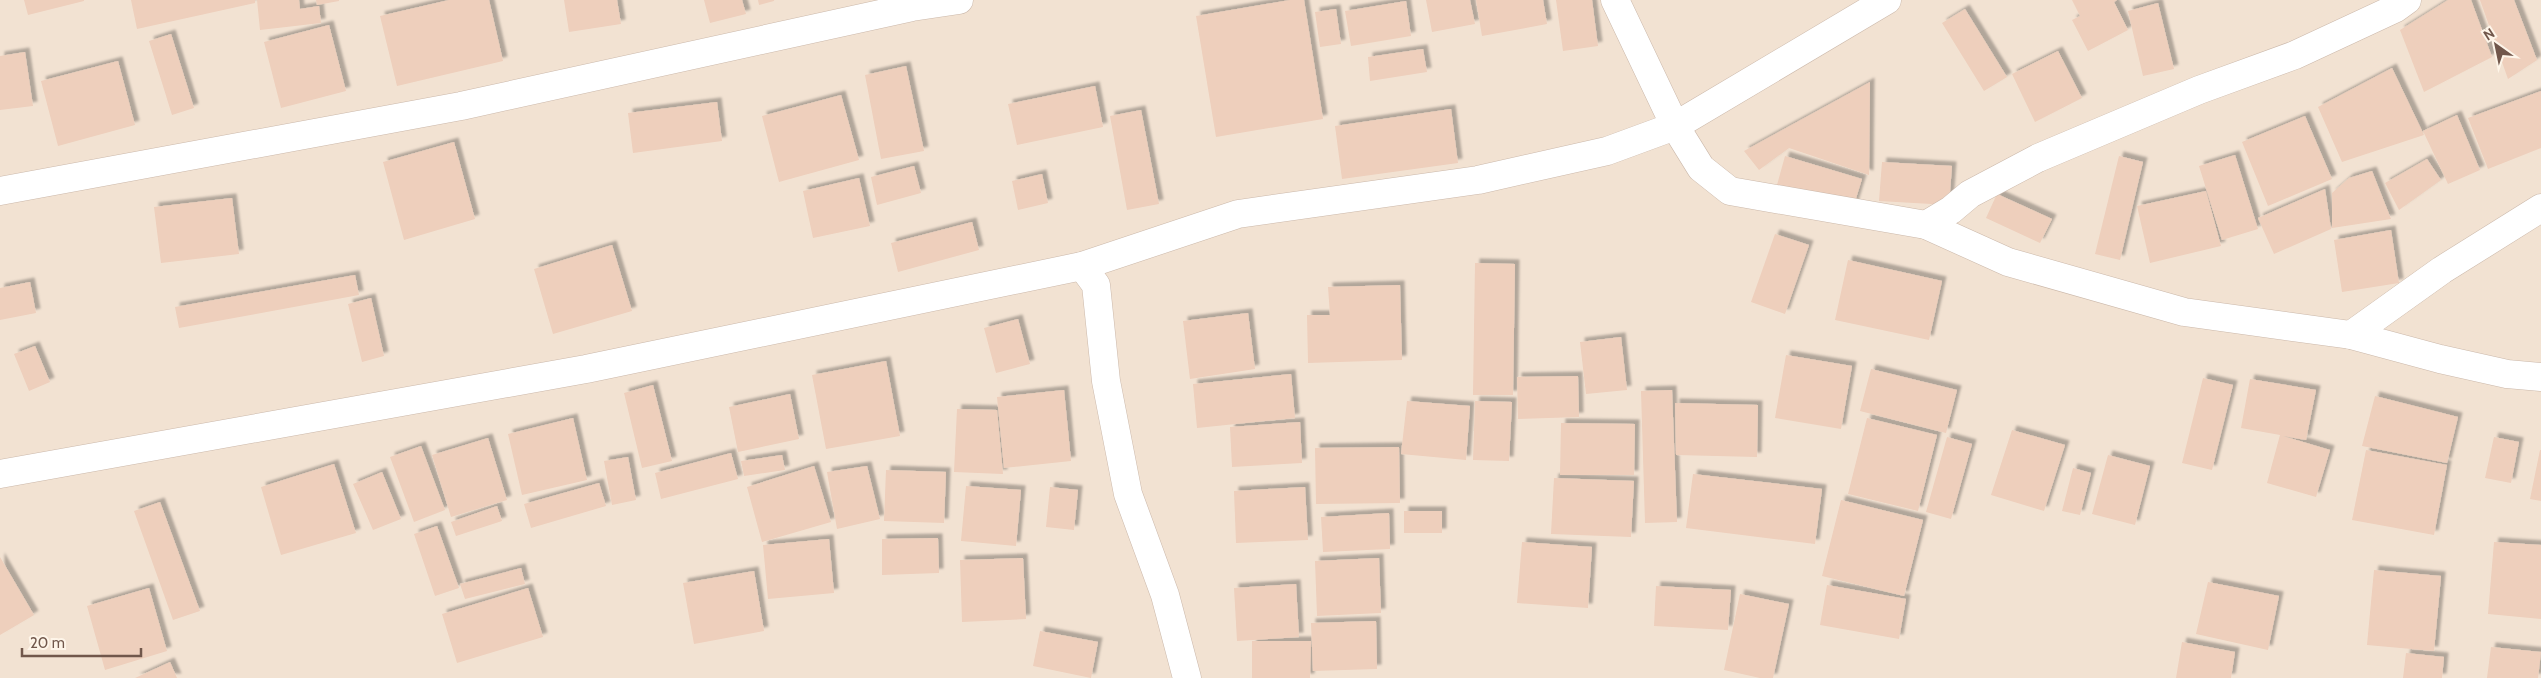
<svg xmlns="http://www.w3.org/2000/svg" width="2541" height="678" font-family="Cabin,sans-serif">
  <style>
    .residential { fill: #f2e2d2 }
    .building { fill: #eecfbc; filter: url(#shadow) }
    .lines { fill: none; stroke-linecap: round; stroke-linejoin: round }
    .minor-casing { stroke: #cbb8aa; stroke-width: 29 }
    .minor { stroke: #fff; stroke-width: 28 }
  </style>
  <defs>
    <filter id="shadow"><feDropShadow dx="4.5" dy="-4.5" stdDeviation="1" flood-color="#0004"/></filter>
  </defs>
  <rect width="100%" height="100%" fill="#fbf1e3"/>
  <rect class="residential" x="0" y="0" width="2541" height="678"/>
  <g class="building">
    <polygon points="24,0 84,0 84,1 28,15"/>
    <polygon points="131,0 255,0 255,3 137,29"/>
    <polygon points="257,0 299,0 300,9 319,6 321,23 260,30"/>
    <polygon points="316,0 339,0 339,1 317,5"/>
    <polygon points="449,0 489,0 503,61 397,86 380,16"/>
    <polygon points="564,0 617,0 621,24 569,32"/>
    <polygon points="704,0 742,0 746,14 710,23"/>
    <polygon points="758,0 774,0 774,1 759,5"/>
    <polygon points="1290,0 1304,0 1323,119 1216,137 1196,16"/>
    <polygon points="1426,0 1470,0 1475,24 1432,32"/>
    <polygon points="1476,0 1543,0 1547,24 1482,36"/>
    <polygon points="1556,0 1592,0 1598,46 1563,51"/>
    <polygon points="2072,0 2117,0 2114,2 2128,30 2088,51 2072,20 2080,16"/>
    <polygon points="2448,0 2471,0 2492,57 2424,92 2400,30"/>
    <polygon points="2480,0 2514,0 2537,60 2508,79"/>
    <polygon points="1406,1 1411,36 1351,46 1345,11"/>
    <polygon points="2158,3 2174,69 2143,76 2128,11"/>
    <polygon points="1336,9 1341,44 1320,47 1315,12"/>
    <polygon points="1965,9 2007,77 1984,91 1942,23"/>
    <polygon points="329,25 346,91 281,108 264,42"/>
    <polygon points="171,34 194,108 172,115 149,41"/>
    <polygon points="1423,49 1427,72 1370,81 1368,57"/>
    <polygon points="2058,51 2082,98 2035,122 2012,74"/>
    <polygon points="25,52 33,106 0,110 0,56"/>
    <polygon points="118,61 135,125 58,146 41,81"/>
    <polygon points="906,66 924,151 881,159 865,75"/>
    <polygon points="2392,68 2424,135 2342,162 2318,107"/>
    <polygon points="1870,82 1869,175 1789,148 1759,170 1744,151"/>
    <polygon points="1095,86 1103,127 1017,145 1008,104"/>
    <polygon points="2541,91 2541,148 2488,169 2468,118"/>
    <polygon points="841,95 859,160 779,182 762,116"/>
    <polygon points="717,102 722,141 633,153 628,113"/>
    <polygon points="1451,109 1458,163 1342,179 1335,126"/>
    <polygon points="1141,110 1159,204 1127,210 1110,116"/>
    <polygon points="2457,115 2480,170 2448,184 2423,131"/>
    <polygon points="2305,116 2332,179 2268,206 2242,142"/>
    <polygon points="454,142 475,219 404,240 383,162"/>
    <polygon points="2235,155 2258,229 2222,240 2199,166"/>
    <polygon points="1785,156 1862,179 1853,208 1777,185"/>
    <polygon points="2119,156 2143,162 2120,260 2095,254"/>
    <polygon points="2427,159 2441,180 2399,210 2385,183"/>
    <polygon points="1882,162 1952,166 1949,205 1879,201"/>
    <polygon points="914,166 921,193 877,205 871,177"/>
    <polygon points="2372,171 2391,219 2332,228 2332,193 2349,178"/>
    <polygon points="1042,174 1048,203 1018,210 1012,181"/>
    <polygon points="859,178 870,226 813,238 803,191"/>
    <polygon points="2325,189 2331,229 2274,254 2258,218"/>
    <polygon points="2206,191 2221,246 2150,263 2137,206"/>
    <polygon points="1997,194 2052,219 2040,243 1986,218"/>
    <polygon points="232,198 239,254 161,263 154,207"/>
    <polygon points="972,222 979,250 898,272 891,243"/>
    <polygon points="2391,230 2399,283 2342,292 2334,240"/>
    <polygon points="1775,234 1809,245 1785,314 1751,302"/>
    <polygon points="612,245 632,311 553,334 534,269"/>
    <polygon points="1848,260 1942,281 1929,340 1835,320"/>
    <polygon points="1475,263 1515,264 1513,395 1473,395"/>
    <polygon points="355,275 359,295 179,328 175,307"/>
    <polygon points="30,282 36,313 0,320 0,288"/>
    <polygon points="1400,285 1402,360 1308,363 1307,315 1330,315 1328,287"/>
    <polygon points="371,298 384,356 362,362 348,304"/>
    <polygon points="1248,313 1255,369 1190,379 1183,321"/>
    <polygon points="1018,319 1030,364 996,373 984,328"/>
    <polygon points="1621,337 1627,390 1586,394 1580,342"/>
    <polygon points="35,346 50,382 29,391 14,354"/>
    <polygon points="1786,355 1852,366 1841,429 1775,418"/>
    <polygon points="886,361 900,436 826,449 812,375"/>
    <polygon points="1871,369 1957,390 1946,433 1860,411"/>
    <polygon points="1291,374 1295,418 1197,428 1193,384"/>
    <polygon points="1578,376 1579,417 1518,419 1517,377"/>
    <polygon points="2203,378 2233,385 2212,470 2182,463"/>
    <polygon points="2250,379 2316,390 2306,440 2283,436 2330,450 2316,497 2267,483 2280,435 2241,428"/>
    <polygon points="653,385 672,461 642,468 624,393"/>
    <polygon points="1064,390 1071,461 1004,468 997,397"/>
    <polygon points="1672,390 1677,522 1645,523 1641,391"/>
    <polygon points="790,394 799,439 738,452 729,407"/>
    <polygon points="2375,396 2458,417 2447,463 2362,446"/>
    <polygon points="1407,401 1470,406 1466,460 1401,454"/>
    <polygon points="1475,401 1512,402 1509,461 1473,460"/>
    <polygon points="1675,403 1758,405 1757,457 1676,455"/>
    <polygon points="957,409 997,410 1003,474 954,472"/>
    <polygon points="573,418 587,480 522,495 508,434"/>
    <polygon points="1867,418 1937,435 1918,511 1848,494"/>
    <polygon points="1300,422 1302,463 1232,467 1230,427"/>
    <polygon points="1561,423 1635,424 1634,475 1560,475"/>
    <polygon points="2012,430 2065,445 2044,511 1991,495"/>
    <polygon points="1947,437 1972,444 1951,519 1926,512"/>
    <polygon points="2494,437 2519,442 2511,483 2485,478"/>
    <polygon points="488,438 507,500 451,517 432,455"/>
    <polygon points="421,446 445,510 414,522 390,457"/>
    <polygon points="1399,447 1400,503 1316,504 1315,448"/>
    <polygon points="2366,450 2447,465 2434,535 2352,520"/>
    <polygon points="2540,450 2541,450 2541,501 2530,499"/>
    <polygon points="731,453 738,479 661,499 655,473"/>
    <polygon points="782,455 785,470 744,476 741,461"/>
    <polygon points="2108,455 2150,466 2135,525 2092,514"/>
    <polygon points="628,457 636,500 612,505 604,461"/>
    <polygon points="334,464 356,533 281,555 261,487"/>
    <polygon points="814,466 831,522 762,542 747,487"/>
    <polygon points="867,466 880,519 837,529 827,472"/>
    <polygon points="2073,468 2091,473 2080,515 2062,511"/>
    <polygon points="886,470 946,472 944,523 884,521"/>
    <polygon points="382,472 401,519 373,530 353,484"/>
    <polygon points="1693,474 1822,489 1815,544 1686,528"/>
    <polygon points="1554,478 1634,481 1631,537 1551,534"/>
    <polygon points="599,483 606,506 531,528 524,504"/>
    <polygon points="966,486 1021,490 1016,546 961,541"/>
    <polygon points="1050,487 1078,490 1074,530 1046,527"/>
    <polygon points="1305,487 1308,540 1236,543 1234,491"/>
    <polygon points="1841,500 1923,520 1904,596 1822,576"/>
    <polygon points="160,502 200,611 173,620 134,511"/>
    <polygon points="497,506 502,521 456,536 451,522"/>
    <rect x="1404" y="511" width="38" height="22"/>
    <polygon points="1389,513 1390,549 1323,552 1321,517"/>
    <polygon points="437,526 459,588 435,596 414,534"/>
    <polygon points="938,538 939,573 882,575 882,539"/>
    <polygon points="829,539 834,593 768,599 763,545"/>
    <polygon points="1522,542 1592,547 1588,608 1517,603"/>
    <polygon points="2494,542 2541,545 2541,619 2488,614"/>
    <polygon points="0,557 34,615 0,635"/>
    <polygon points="1023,558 1026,619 962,622 960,560"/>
    <polygon points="1379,558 1381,613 1317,616 1315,561"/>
    <polygon points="521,568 525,584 465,599 460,584"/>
    <polygon points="2374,570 2441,576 2434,651 2367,645"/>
    <polygon points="754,571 764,631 694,644 683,583"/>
    <polygon points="2208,582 2279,596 2268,650 2196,634"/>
    <polygon points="1296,584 1299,637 1237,641 1234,588"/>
    <polygon points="1827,585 1906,599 1899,639 1820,625"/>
    <polygon points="1656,586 1731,590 1728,630 1654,626"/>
    <polygon points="149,588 167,651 105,670 87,606"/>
    <polygon points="528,588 543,637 457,663 442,614"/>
    <polygon points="1740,594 1789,604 1773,678 1760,678 1724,670"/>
    <polygon points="1376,621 1377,669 1313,671 1311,623"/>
    <polygon points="1040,631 1098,642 1091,678 1033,666"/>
    <polygon points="1252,641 1311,641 1310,678 1252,678"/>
    <polygon points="2182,642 2235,652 2231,678 2176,678"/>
    <polygon points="2491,647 2541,652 2538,678 2487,678"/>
    <polygon points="2406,653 2444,657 2442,678 2403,678"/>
    <polygon points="170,662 177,678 135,678"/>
  </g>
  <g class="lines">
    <g class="minor-casing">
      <g id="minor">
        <polyline points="1615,0 1675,126 1701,168 1730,191 1926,225 2008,262 2184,312 2351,335 2440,359 2507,374 2541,377"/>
        <polyline points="0,191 461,106 912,7 959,0"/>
        <polyline points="1926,225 1951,210 1970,194 2038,158 2199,90 2295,55 2396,8 2407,0"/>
        <polyline points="1082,266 1096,285 1106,381 1128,494 1165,595 1187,678"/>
        <polyline points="2351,335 2442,270 2541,208"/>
        <polyline points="0,474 586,369 1082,266 1238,214 1478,180 1607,151 1675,126 1887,0"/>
      </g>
    </g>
    <use href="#minor" class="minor"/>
  </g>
  <g transform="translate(2496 45) rotate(327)" stroke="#fef5e9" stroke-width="4" paint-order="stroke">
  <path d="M0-4L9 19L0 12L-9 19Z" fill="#71574b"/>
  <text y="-8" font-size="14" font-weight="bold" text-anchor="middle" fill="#71574b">N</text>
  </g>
  <path d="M22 648v8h119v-8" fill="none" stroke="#71574b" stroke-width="2.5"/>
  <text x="30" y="648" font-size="15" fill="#71574b" stroke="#fef5e9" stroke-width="4" paint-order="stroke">20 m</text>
</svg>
